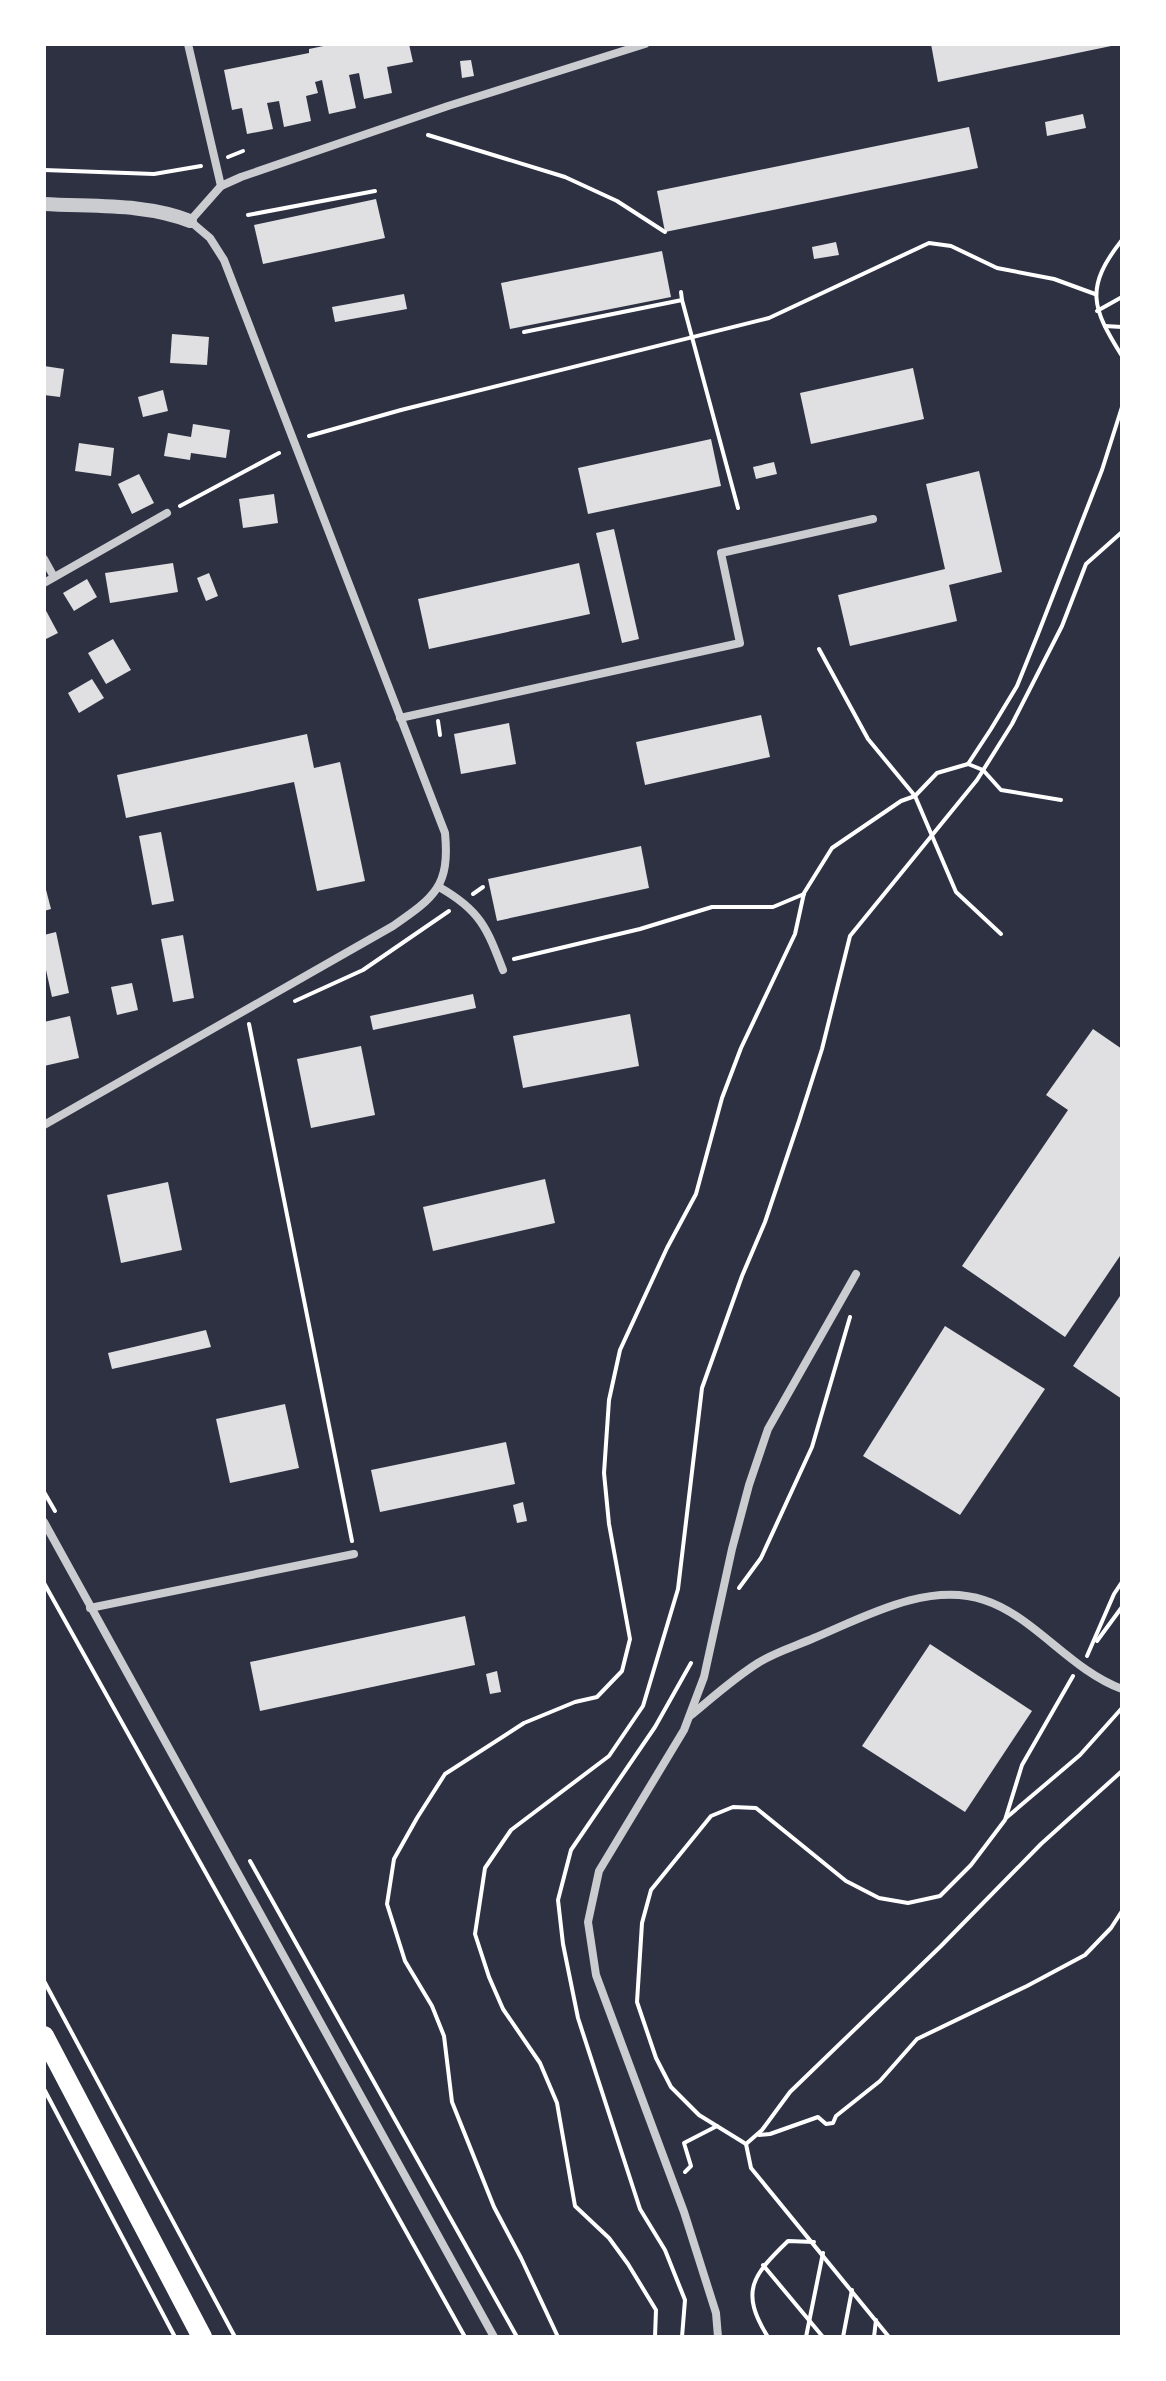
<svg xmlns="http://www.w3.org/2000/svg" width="1166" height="2381" font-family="Bitter,serif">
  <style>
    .building { fill: #e0e0e3 }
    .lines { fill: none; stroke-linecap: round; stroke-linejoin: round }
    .path { stroke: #fff; stroke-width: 4 }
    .minor { stroke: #caccd0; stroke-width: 8 }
    .tertiary { stroke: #caccd0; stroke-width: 14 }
    .primary { stroke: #fff; stroke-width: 20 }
  </style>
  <rect width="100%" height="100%" fill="#2d3142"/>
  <g class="building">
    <polygon points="333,44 409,44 413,62 387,67 392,93 364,99 359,73 349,75 356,108 329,114 322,80 315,82 318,93 306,96 311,121 284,127 279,101 267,103 273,129 247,134 242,108 232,110 224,70 309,53 309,49"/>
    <polygon points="931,44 1116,44 1116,45 938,82"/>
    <polygon points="471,60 474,76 462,78 460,61"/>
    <polygon points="1083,114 1086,128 1047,136 1045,122"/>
    <polygon points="969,127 978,168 665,232 657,191"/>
    <polygon points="376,199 385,238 263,264 254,225"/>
    <polygon points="836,242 839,255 814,259 812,247"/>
    <polygon points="662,251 671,297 510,329 501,283"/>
    <polygon points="404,294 407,309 335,322 332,307"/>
    <polygon points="172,334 209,337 207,365 170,363"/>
    <polygon points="44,366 64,369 60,397 44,395"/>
    <polygon points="913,368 924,419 811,444 800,393"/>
    <polygon points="163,390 168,411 143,417 138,397"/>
    <polygon points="193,424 230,430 226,458 191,453 190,460 164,456 168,433 191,437"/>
    <polygon points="711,439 721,486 588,514 578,468"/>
    <polygon points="79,443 114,448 111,476 75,471"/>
    <polygon points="774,462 777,474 756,479 753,467"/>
    <polygon points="979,471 1002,572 949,585 957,621 850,646 838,595 945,569 926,484"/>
    <polygon points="139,474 154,503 132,514 118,484"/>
    <polygon points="274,494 278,523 243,528 239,499"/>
    <polygon points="614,529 639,639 622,643 596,533"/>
    <polygon points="173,563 178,592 110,603 105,573"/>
    <polygon points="579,563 590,614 429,649 418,599"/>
    <polygon points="209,573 218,596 206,601 197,578"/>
    <polygon points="87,579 97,597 74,611 63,593"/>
    <polygon points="44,607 58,633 44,640"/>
    <polygon points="113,639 131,670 106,684 88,653"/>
    <polygon points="92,679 104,698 79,713 68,693"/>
    <polygon points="761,715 770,757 645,785 636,742"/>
    <polygon points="509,723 516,764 461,774 454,734"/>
    <polygon points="307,734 314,768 340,762 365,881 317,891 294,782 126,818 117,775"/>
    <polygon points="161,832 174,901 152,905 139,836"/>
    <polygon points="641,846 649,888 497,921 488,879"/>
    <polygon points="44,882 51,909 44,911"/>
    <polygon points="56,932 69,993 52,997 44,961 44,935"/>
    <polygon points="183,935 194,998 173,1002 161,939"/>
    <polygon points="132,983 138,1010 117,1015 111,987"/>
    <polygon points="473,994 476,1008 373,1030 370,1016"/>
    <polygon points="630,1014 639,1066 523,1088 513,1036"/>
    <polygon points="70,1016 79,1058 44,1066 44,1022"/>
    <polygon points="1093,1029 1122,1049 1122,1253 1065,1337 962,1266 1068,1110 1046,1095"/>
    <polygon points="361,1046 375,1115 311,1128 297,1059"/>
    <polygon points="545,1179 555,1223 433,1251 423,1207"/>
    <polygon points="168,1182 182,1250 121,1263 107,1195"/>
    <polygon points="1122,1293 1122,1399 1073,1366"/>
    <polygon points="945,1326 1045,1389 960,1515 863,1456"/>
    <polygon points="206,1330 211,1347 112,1369 108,1353"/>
    <polygon points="285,1404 299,1468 230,1483 216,1419"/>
    <polygon points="506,1442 515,1484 380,1512 371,1470"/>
    <polygon points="523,1502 527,1521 517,1523 513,1505"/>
    <polygon points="465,1616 475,1665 260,1711 250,1662"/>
    <polygon points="930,1644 1032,1711 965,1812 862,1746"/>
    <polygon points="497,1671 501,1692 490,1694 486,1674"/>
  </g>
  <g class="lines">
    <g class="path">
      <polyline points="428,135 565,177 617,201 665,232"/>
      <polyline points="228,157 243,151"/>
      <polyline points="44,170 154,174 201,166"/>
      <polyline points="248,215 375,191"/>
      <path d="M1122,240c-38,48 -30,68 0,116"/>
      <polyline points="682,300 738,508"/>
      <polyline points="1097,311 1122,297"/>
      <polyline points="1105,326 1122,327"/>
      <polyline points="524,332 682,300 681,292"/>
      <polyline points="309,436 401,410 769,318 929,243 951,246 997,268 1054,279 1095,294"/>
      <polyline points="180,506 279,453"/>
      <polyline points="819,649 868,739 915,796 956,892 1001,934"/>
      <polyline points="438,721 440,735"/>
      <polyline points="968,764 983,770 1001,790 1061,800"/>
      <polyline points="473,894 483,887"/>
      <polyline points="514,959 640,929 712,907 773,907 804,894"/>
      <polyline points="295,1001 363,970 449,911"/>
      <polyline points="249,1024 352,1541"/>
      <polyline points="44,1492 55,1511"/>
      <polyline points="44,1583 465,2337"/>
      <polyline points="739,1588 761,1558 812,1447 850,1317"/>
      <polyline points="1097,1641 1122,1607"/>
      <polyline points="1087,1656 1114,1594 1122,1582"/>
      <polyline points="1073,1676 1022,1765 1005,1820 971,1865 940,1896 908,1903 879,1898 846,1881 756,1808 733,1807 711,1816 651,1890 642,1923 637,2002 656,2058 671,2087 699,2115 746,2144 762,2130 790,2092 941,1946 1041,1844 1122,1771"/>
      <polyline points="1006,1818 1080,1755 1122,1708"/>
      <polyline points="250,1861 517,2337"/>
      <polyline points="44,1981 235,2337"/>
      <polyline points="44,2089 175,2337"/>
      <polyline points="759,2135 770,2134 818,2117 826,2124 833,2123 836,2116 880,2081 917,2039 1027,1986 1085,1955 1111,1928 1122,1911"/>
      <polyline points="746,2144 751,2168 889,2337"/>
      <polyline points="685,2172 691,2166 684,2143 717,2126"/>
      <polyline points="763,2265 823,2337"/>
      <polyline points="558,2337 521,2258 494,2207 452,2102 444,2036 432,2006 405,1961 387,1904 394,1859 417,1818 445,1774 524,1723 575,1702 597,1697 622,1671 630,1639 609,1524 604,1473 609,1400 620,1350 667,1248 696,1194 722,1098 741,1048 795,934 804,893 832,848 901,801 915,796 937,773 968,764 991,729 1017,686 1038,634 1102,470 1122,407"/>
      <polyline points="655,2337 656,2310 628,2264 609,2238 575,2206 557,2103 540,2063 503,2009 489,1977 475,1934 485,1868 511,1830 609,1756 643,1706 678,1589 702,1388 742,1276 765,1222 799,1121 822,1049 850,936 977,780 1012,724 1062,626 1086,564 1122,532"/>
      <polyline points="682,2337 685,2300 665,2250 640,2209 578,2018 563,1944 558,1900 571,1850 655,1727 691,1663"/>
      <path d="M768,2337c-29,-46 -15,-62 20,-96l26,1"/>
      <polyline points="806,2337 823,2253"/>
      <polyline points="843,2337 852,2290"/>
      <polyline points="874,2337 876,2320"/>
    </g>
    <g class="minor">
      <polyline points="188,44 221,186"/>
      <polyline points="44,559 54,577"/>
      <polyline points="44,583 167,513"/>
      <polyline points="400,718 740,643 721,553 873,519"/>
      <path d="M439,887c41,23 48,41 64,83"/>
      <path d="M44,1125l349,-199c42,-29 57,-40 52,-93l-221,-573 -14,-22 -20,-17 31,-35 20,-9 207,-71 197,-62"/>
      <polyline points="44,1522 494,2337"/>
      <polyline points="90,1608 354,1554"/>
      <path d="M690,1716c22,-18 44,-38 68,-53 17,-11 38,-17 56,-25 50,-21 114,-57 170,-38 50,16 86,70 138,89"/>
      <polyline points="718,2337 716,2313 684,2212 596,1975 588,1922 599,1871 684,1730 704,1677 732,1549 749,1485 768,1429 856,1274"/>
    </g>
    <path class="tertiary" d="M44,204c48,3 101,-1 146,17"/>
    <polyline class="primary" points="44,2036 202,2337"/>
  </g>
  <rect width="1166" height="2381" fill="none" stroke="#ffffff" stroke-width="92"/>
</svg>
